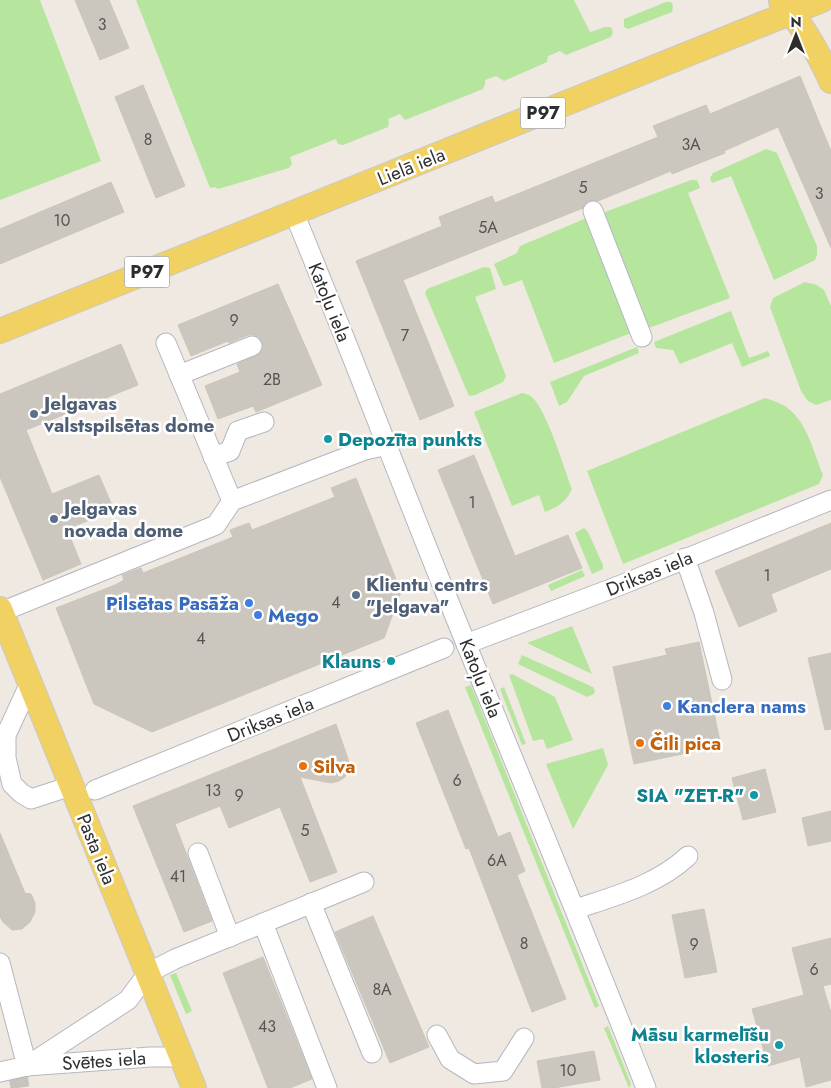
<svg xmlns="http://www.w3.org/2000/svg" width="831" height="1088" font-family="Jost,sans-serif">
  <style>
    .green { fill: #b6e59e }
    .building { fill: #cbc7bf; stroke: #cbc5ba }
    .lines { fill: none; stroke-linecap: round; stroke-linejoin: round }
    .minor-tunnel { stroke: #c8c4bd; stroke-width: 19; stroke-dasharray: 19 9; stroke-linecap: butt }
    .minor-casing { stroke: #b4b7c1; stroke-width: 21 }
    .major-casing { stroke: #c9c9c9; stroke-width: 26 }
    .minor { stroke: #fff; stroke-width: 19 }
    .major { stroke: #f2d163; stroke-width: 24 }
    .service-dot { fill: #5c6f8a; stroke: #fff; stroke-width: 2 }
    .culture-dot { fill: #0f9aa8; stroke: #fff; stroke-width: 2 }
    .shop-dot { fill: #3f7fe0; stroke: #fff; stroke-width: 2 }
    .food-dot { fill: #e8710a; stroke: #fff; stroke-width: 2 }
    .labels { text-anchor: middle; stroke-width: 5; stroke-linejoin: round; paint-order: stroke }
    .number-label { font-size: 16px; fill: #555452 }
    .shield { fill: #fff; stroke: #6d6d6d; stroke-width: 1 }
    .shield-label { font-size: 18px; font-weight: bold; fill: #2e2e2e }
    .street-label { font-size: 19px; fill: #2e2e2e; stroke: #fff }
    .service-label { font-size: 19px; font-weight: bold; fill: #4e5e75; stroke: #fff; text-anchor: start }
    .culture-label { font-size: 19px; font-weight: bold; fill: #0d838f; stroke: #fff; text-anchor: end }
    .shop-label { font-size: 19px; font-weight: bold; fill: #366cbe; stroke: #fff; text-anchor: start }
    .food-label { font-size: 19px; font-weight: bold; fill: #c56008; stroke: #fff; text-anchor: start }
  </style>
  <rect width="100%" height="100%" fill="#efe9e1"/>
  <g class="green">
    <polygon points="0,0 40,0 101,161 0,200"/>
    <polygon points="136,0 574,0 590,32 605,27 611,27 613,32 611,37 566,55 560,51 548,56 547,62 504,81 496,76 485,80 485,84 483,89 405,120 400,114 388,119 389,123 388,127 343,145 338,144 336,139 290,157 292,164 289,168 218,189 215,187 210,188"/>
    <polygon points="666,2 671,2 673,6 672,12 628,29 624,27 624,19"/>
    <polygon points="766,149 777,153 817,246 817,255 815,260 774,280 731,176 712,183 710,178 713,173"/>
    <polygon points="691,180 697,180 700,188 688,193 730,298 646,329 601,217 605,212"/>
    <polygon points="589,217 631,333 554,363 522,280 505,286 503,285 494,264 517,253 520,246"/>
    <polygon points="484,267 490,268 496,289 475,297 506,376 503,382 475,395 469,396 425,293 427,289"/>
    <polygon points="805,282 817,285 824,290 831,306 831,400 816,405 808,401 801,391 770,307 773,298"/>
    <polygon points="731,311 749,358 768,351 770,356 742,367 732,343 680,364 673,350 656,348 654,342"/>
    <polygon points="637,347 639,353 584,376 567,402 559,406 550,382"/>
    <path d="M522,393c2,1 5,1 7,2 16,8 36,76 43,94 -6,13 -14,18 -27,23l-6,-17 -27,11 -38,-94z"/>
    <path d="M765,398c6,2 13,4 18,7 24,14 30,46 40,70l-4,9 -196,80 -36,-93z"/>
    <polygon points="584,528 588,532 603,565 603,569 592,574 575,533"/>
    <polygon points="582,570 585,576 551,591 548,585"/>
    <polygon points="572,626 592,674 527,643"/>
    <polygon points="522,655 593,687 595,691 594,694 587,697 518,664"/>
    <polygon points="512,674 555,697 573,740 547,749 543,739 533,741 509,675"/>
    <polygon points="471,685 599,1006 595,1008 465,687"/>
    <polygon points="504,687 526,744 522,745 500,689"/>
    <polygon points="603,748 608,765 573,829 546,764"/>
    <polygon points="176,973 192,1011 186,1014 170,975"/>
    <polygon points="608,1026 631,1084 629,1088 604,1028"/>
  </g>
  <g class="building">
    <polygon points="75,0 109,0 129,48 100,60"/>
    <polygon points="800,76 831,151 831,248 778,127 724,151 725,153 672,174 671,171 598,201 588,201 583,208 403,280 454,406 420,420 356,261 442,226 439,217 492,196 495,203 658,137 653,126 706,105 710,114"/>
    <polygon points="143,85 185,186 156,198 115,97"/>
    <polygon points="111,182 124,212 0,264 0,229"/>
    <polygon points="278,284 322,385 256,412 253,406 218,419 205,386 240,372 237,364 260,353 263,348 262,341 259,337 254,335 248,335 229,343 228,341 191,356 178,325"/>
    <polygon points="121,344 138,385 26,430 52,494 99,475 114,510 67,529 81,564 43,580 0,477 0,394"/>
    <polygon points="474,455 515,556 568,535 582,568 493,604 438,470"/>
    <polygon points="356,478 401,592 384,638 152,732 94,704 56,608 115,585 124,580 122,575 141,568 143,573 233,537 230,530 249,523 252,530 335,497 331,488"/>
    <polygon points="831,523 831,569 771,594 777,611 739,627 715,571"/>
    <polygon points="699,642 721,746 634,764 613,667 667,655 665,649"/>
    <polygon points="831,653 831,729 825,730 808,658"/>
    <polygon points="448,710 498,837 510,832 525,871 517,875 566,999 532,1012 469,848 466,849 416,723"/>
    <polygon points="336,724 349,762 349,769 345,777 339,781 331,783 300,777 337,872 310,882 280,807 229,828 220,806 175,824 212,921 184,932 133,806"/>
    <polygon points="765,769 776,812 743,820 732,778"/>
    <polygon points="831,811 831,841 808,846 802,818"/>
    <polygon points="0,833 25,893 31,894 35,903 35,912 30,922 22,929 12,930 3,922 0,917"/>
    <polygon points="704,909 717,972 685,978 672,915"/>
    <polygon points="373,916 429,1047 390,1063 335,932"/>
    <polygon points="831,938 831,984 823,986 831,1013 831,1080 806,1087 800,1057 768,1066 752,1009 804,995 792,948"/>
    <polygon points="263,957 312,1079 290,1088 268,1088 223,973"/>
    <polygon points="594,1051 600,1080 554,1088 542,1088 537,1061"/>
  </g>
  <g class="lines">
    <polyline class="minor-tunnel" points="17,1069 20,1088"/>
    <g class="minor-casing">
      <g id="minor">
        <polyline points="593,211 642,337"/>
        <path d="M294,213c52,125 100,253 151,379 67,165 136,330 201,496"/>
        <polyline points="166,343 232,501"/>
        <polyline points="179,375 252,346"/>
        <polyline points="213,457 230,451 238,431 264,422"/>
        <polyline points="685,558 704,613 722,680"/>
        <polyline points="1,612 216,525 232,501 365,450 388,445"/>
        <polyline points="466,644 621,585 831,500"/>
        <polyline points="30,683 6,735 6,758 12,784 21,793 31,799 71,786"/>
        <polyline points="95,790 444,648"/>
        <polyline points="198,853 230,937"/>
        <polyline points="311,903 372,1053"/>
        <path d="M576,909c39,-13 81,-24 112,-53"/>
        <polyline points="263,923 327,1088"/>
        <polyline points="0,963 27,1066"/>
        <polyline points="437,1035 450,1059 474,1074 503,1071 524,1038"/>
        <polyline points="27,1066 128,1000 148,973 175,959 364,882"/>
        <polyline points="0,1072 27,1066 150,1057 182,1057"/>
      </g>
    </g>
    <g class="major-casing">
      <g id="major">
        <path d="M781,1c21,23 37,51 50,80"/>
        <polyline points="0,331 822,0"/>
        <polyline points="0,609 194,1088"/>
      </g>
    </g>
    <use href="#minor" class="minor"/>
    <use href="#major" class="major"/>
  </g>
  <g class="service-dot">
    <circle cx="34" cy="414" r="5"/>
    <circle cx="54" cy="519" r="5"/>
    <circle cx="356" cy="595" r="5"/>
  </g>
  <g class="culture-dot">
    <circle cx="328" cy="439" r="5"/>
    <circle cx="391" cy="661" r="5"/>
    <circle cx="754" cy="795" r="5"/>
    <circle cx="779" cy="1045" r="5"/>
  </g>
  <g class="shop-dot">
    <circle cx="249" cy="603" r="5"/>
    <circle cx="258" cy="615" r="5"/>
    <circle cx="667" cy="706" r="5"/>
  </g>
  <g class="food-dot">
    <circle cx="640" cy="743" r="5"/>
    <circle cx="303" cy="766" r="5"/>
  </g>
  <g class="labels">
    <g class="number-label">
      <text x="102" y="30">3</text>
      <text x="148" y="145">8</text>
      <text x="691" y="150">3A</text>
      <text x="583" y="193">5</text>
      <text x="819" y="199">3</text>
      <text x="62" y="226">10</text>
      <text x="488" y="233">5A</text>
      <text x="234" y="326">9</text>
      <text x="405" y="341">7</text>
      <text x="272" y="385">2B</text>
      <text x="472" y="508">1</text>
      <text x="767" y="581">1</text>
      <text x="336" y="608">4</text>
      <text x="201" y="644">4</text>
      <text x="457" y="786">6</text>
      <text x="213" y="796">13</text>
      <text x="239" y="801">9</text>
      <text x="305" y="836">5</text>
      <text x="497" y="866">6A</text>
      <text x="178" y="882">41</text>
      <text x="524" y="949">8</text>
      <text x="694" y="950">9</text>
      <text x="814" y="975">6</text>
      <text x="382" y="995">8A</text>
      <text x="267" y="1032">43</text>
      <text x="568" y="1076">10</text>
    </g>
    <g class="shield">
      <rect x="520.5" y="97.5" width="45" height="31" rx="4"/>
      <rect x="124.5" y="256.5" width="45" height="31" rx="4"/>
    </g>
    <g class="shield-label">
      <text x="543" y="119">P97</text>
      <text x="147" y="278">P97</text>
    </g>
    <g class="street-label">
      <text transform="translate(411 166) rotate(-22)" y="7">Lielā iela</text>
      <text transform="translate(330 302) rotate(68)" y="7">Katoļu iela</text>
      <text transform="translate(649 573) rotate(-22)" y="7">Driksas iela</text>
      <text transform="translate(481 678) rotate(68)" y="7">Katoļu iela</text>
      <text transform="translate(270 719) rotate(-22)" y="7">Driksas iela</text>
      <text transform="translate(97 849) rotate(68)" y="7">Pasta iela</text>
      <text transform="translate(104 1060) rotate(-4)" y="7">Svētes iela</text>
    </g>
    <g class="service-label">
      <text x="44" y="410">Jelgavas<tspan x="44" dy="22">valstspilsētas dome</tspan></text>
      <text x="64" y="515">Jelgavas<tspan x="64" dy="22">novada dome</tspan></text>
      <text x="366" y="591">Klientu centrs<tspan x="366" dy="22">"Jelgava"</tspan></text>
    </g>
    <g class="culture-label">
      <text x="338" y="446" text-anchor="start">Depozīta punkts</text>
      <text x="381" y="668">Klauns</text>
      <text x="744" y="802">SIA "ZET-R"</text>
      <text x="769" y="1041">Māsu karmelīšu<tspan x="769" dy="22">klosteris</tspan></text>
    </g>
    <g class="shop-label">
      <text x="239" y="610" text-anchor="end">Pilsētas Pasāža</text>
      <text x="268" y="622">Mego</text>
      <text x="677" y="713">Kanclera nams</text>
    </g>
    <g class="food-label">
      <text x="650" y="750">Čili pica</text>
      <text x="313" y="773">Silva</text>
    </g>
  </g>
  <g transform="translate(796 35)" stroke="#ffffff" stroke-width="4" paint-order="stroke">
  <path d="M0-4L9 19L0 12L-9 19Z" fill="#2e2e2e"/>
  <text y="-8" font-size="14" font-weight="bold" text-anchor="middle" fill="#2e2e2e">N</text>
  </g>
</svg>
